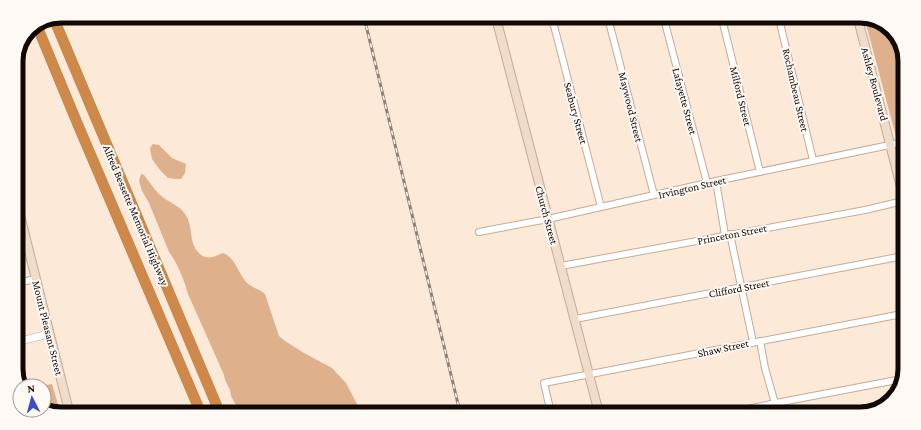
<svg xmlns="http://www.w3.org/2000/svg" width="921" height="430" font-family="'Crimson Pro',serif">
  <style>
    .green { fill: #deb18c }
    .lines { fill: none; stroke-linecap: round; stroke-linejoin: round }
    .minor-casing { stroke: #c4ab97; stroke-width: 8 }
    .tertiary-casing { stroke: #c4ab97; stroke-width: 8 }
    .secondary-casing { stroke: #c4ab97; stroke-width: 10 }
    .motorway-casing { stroke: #fff; stroke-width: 12 }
    .minor { stroke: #fff; stroke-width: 6 }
    .tertiary { stroke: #fff; stroke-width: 7 }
    .secondary { stroke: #f0dcc9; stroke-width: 8 }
    .motorway { stroke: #ce894a; stroke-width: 11 }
    .rail-casing { stroke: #8f8075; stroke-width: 3 }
    .rail { stroke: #fef9f5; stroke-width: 1.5; stroke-dasharray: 4.5; stroke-linecap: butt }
    .labels { text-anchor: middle; stroke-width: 4; stroke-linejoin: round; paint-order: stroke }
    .street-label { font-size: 11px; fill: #110904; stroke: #fef9f5 }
    .rim { fill: none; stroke: #110904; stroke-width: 5 }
  </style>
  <rect width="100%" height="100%" fill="#fde9d8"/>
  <g class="green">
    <polygon points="865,20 877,20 897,36 905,58 904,135 896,137"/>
    <polygon points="153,144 159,145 172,158 186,164 185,173 181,179 176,179 168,178 160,170 152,159 150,148"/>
    <path d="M141,174l3,1c5,6 9,13 15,19 9,9 22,11 28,23 6,12 2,28 13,37 8,7 15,2 23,-1 13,5 15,20 23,29 6,6 13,7 19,12l14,42 6,5 19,12 28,15 14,15 10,19 6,10 -123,-1 -8,-15 -1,-6 -5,-10 -1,-5 -36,-81c-4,-14 -10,-30 -19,-42l-20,-49 -7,-12 -3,-10z"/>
    <polygon points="52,384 60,411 44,410 44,386 40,386"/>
  </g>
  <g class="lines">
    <g class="minor-casing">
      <g id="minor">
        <polyline points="552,18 601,207"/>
        <polyline points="608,18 654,195"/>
        <polyline points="664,19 707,183"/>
        <polyline points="722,19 760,172"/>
        <polyline points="779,19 813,160"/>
        <polyline points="716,181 725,235"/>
        <polyline points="479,232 548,219 716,181 904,142"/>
        <polyline points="730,234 753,342"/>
        <polyline points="561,266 865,210 903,201"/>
        <polyline points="16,283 36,279"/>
        <polyline points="575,319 903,256"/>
        <polyline points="760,341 765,368 778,414"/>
        <polyline points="551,413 544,383 902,314"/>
        <polyline points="728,413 776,403 902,379"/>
      </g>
    </g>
    <g class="tertiary-casing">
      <polyline id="tertiary" points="16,342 49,334"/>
    </g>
    <g class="secondary-casing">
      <g id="secondary">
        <polyline points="496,18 599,413"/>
        <polyline points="858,19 903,195"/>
        <polyline points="16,199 69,411"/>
      </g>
    </g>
    <g class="motorway-casing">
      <g id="motorway">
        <polyline points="54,19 219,411"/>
        <polyline points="37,26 78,125 200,411"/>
      </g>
    </g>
    <use href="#minor" class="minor"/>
    <use href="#tertiary" class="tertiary"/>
    <use href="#secondary" class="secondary"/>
    <use href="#motorway" class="motorway"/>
    <g class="rail-casing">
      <polyline id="rail" points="364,17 460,412"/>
    </g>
    <use href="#rail" class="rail"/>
  </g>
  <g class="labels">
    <g class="street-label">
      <text transform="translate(875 84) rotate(75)" y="4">Ashley Boulevard</text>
      <text transform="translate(796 90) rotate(77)" y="4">Rochambeau Street</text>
      <text transform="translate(741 96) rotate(76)" y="4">Milford Street</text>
      <text transform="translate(685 101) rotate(75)" y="4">Lafayette Street</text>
      <text transform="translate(631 107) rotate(76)" y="4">Maywood Street</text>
      <text transform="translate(576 113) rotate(75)" y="4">Seabury Street</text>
      <text transform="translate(692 187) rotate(-13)" y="4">Irvington Street</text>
      <text transform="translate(136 215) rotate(67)" y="4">Alfred Bessette Memorial Highway</text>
      <text transform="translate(547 215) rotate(75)" y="4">Church Street</text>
      <text transform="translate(732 234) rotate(-11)" y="4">Princeton Street</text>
      <text transform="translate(739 288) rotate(-11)" y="4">Clifford Street</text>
      <text transform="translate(48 328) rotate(76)" y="4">Mount Pleasant Street</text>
      <text transform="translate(723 348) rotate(-12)" y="4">Shaw Street</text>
    </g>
  </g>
  <path d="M0 0H921V430H0ZM61 23H860A38 38 0 0 1 898 61V369A38 38 0 0 1 860 407H61A38 38 0 0 1 23 369V61A38 38 0 0 1 61 23Z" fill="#fef9f5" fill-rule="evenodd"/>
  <path class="rim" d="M61 23H860A38 38 0 0 1 898 61V369A38 38 0 0 1 860 407H61A38 38 0 0 1 23 369V61A38 38 0 0 1 61 23Z"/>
  <g transform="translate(32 398) rotate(354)"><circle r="19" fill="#fef9f5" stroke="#9f9995"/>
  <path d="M0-3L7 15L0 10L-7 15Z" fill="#3d4ec1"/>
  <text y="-6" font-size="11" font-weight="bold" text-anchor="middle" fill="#110904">N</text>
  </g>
</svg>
